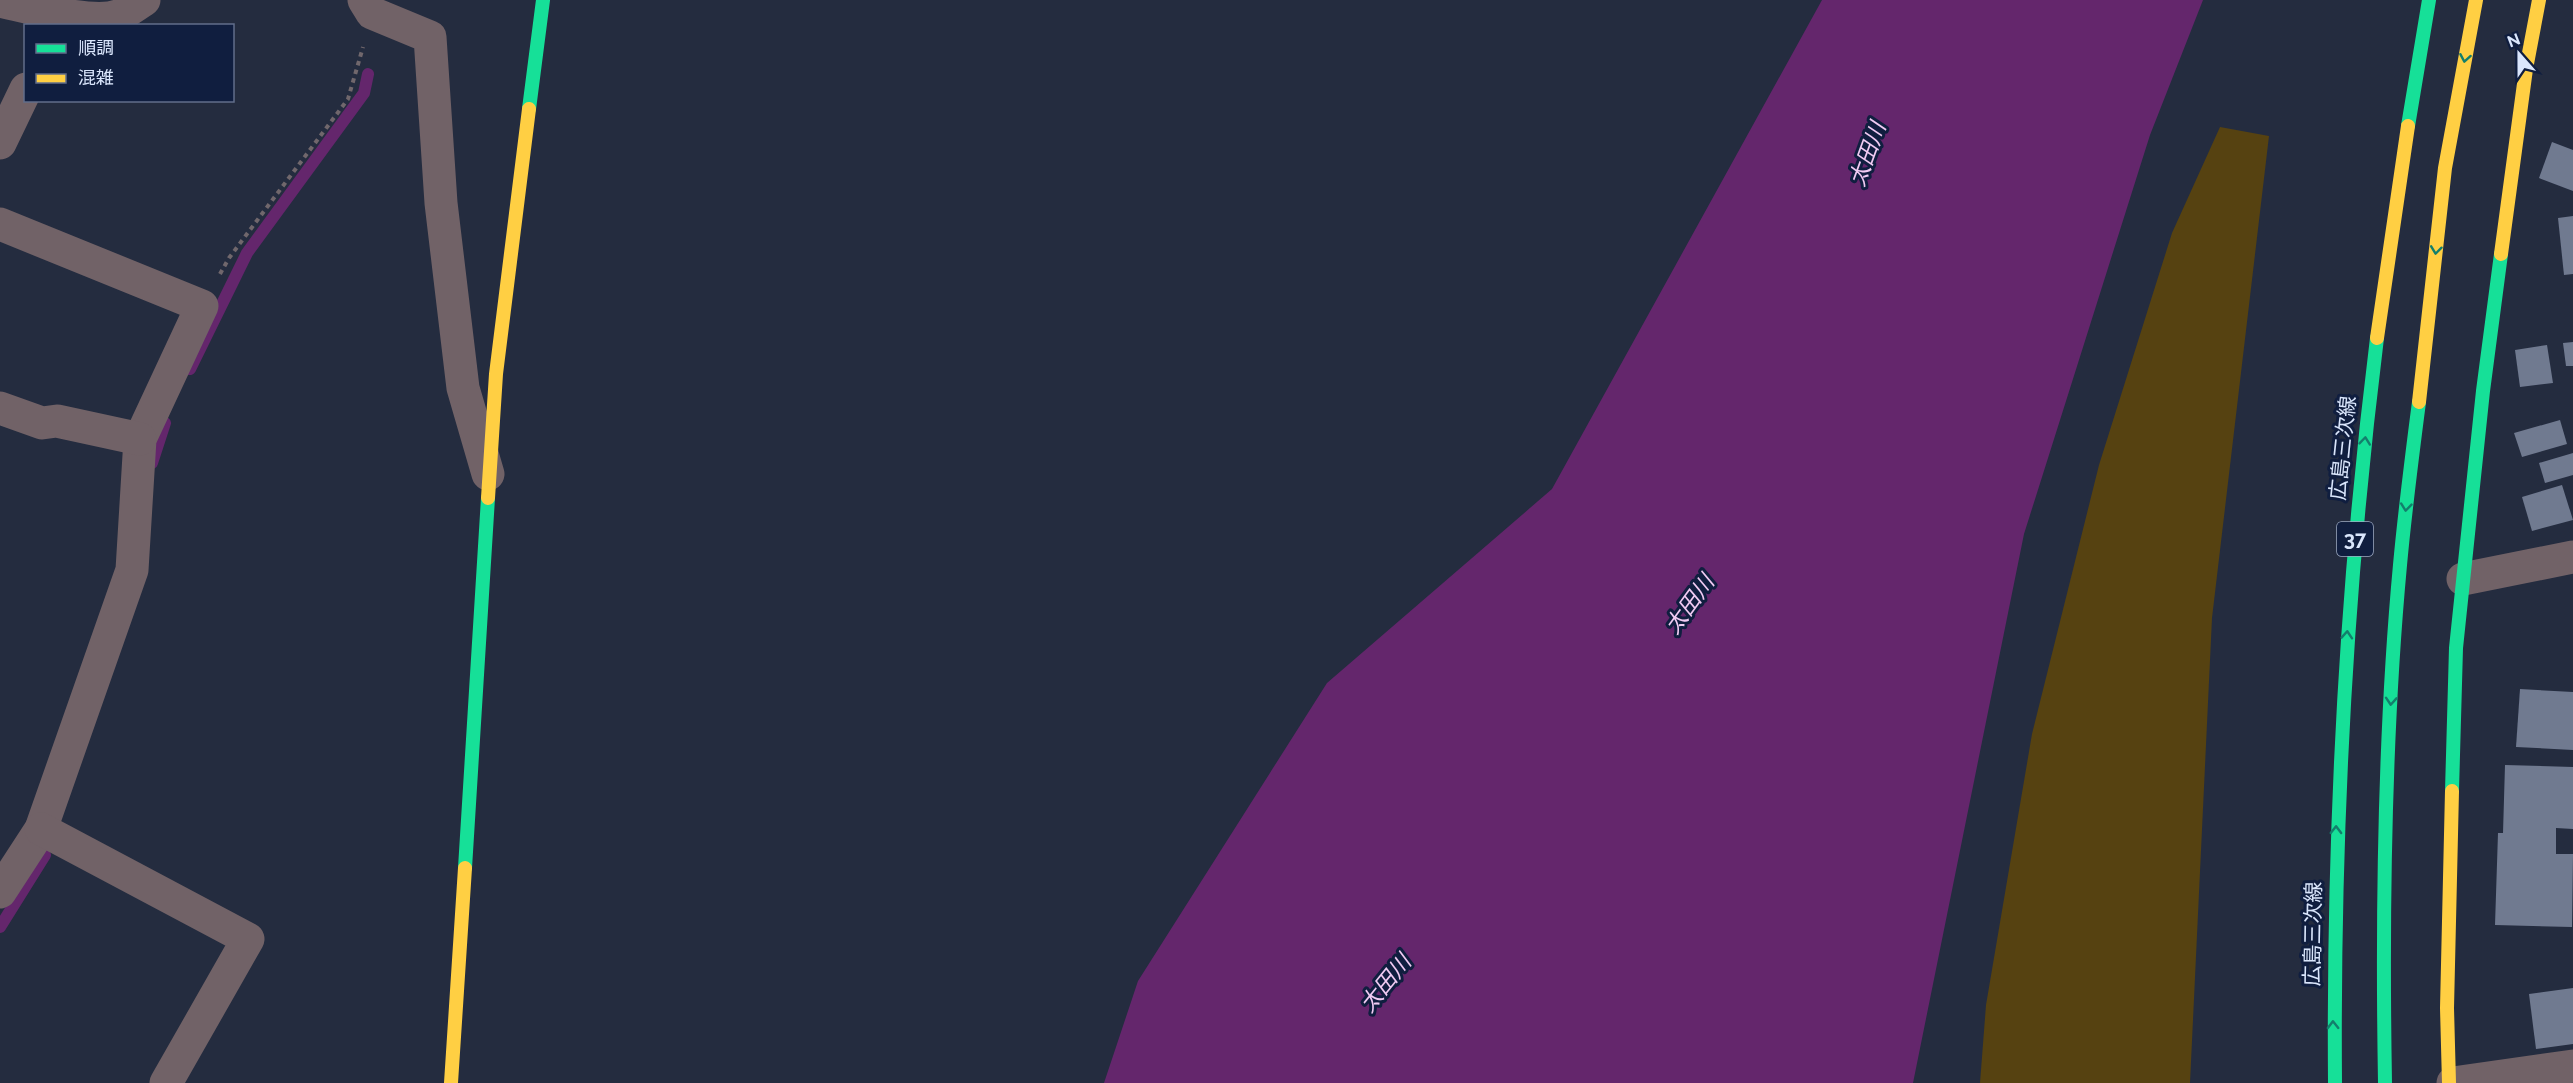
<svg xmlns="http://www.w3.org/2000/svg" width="2573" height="1083" font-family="Raleway,'Noto Sans JP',sans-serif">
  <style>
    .green { fill: #564211 }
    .water { fill: #64266c }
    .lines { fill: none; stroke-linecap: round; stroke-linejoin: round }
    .stream { stroke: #64266c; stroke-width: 12 }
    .building { fill: #707a90 }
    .path { stroke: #70676c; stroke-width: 4; stroke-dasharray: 4.5 4.5; stroke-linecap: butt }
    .street { stroke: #716267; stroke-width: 33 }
    .fast { stroke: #16e098; stroke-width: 14 }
    .slow { stroke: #ffcf43; stroke-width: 14 }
    .oneway { stroke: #137f6c }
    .labels { text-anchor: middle; stroke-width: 6; stroke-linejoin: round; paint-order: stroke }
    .shield { fill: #101e3f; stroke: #9daac3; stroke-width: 1.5 }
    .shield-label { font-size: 20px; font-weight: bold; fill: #dae6fc }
    .street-label { font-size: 21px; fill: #dae6fc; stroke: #101e3f }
    .water-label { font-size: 22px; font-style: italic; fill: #f1cbf3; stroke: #101e3f }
  </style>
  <rect width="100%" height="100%" fill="#242c3f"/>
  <polygon class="green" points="2220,127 2269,136 2212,618 2190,1083 1980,1083 1986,1005 2032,734 2099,465 2172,233"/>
  <polygon class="water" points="1822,0 2203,0 2150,135 2024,534 1913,1083 1104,1083 1138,981 1327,683 1552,489"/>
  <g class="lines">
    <g class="stream">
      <polyline points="190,369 247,253 364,93 368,74"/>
      <polyline points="152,463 165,423"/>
      <polyline points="0,927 45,855"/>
    </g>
  </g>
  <g class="building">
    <polygon points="2552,142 2573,150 2573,191 2539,178"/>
    <polygon points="2573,216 2573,274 2564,275 2558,218"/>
    <polygon points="2573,342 2573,366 2566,366 2563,343"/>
    <polygon points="2547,345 2553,383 2520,387 2515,350"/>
    <polygon points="2560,420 2567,444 2522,457 2514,433"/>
    <polygon points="2573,453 2573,475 2545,483 2539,463"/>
    <polygon points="2562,485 2573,520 2532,531 2522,497"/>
    <polygon points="2520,689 2573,692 2573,750 2516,747"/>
    <polygon points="2505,765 2573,767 2573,829 2556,828 2556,854 2573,854 2572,927 2495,925 2498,833 2503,833"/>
    <polygon points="2573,988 2573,1044 2536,1049 2529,994"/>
  </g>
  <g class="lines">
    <polyline class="path" points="220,274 229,258 348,99 363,47"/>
    <g class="street">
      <polyline points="364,0 372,13 430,37 441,203 463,388 488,474"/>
      <path d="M0,1c28,6 95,25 120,14 8,-4 16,-10 24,-15"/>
      <polyline points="0,143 26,89"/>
      <polyline points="0,224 202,306 140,439 132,570 41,829 0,892"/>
      <polyline points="0,408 42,423 57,421 140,439"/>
      <polyline points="2463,579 2573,557"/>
      <polyline points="41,829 248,939 166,1083"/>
      <polyline points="2453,1083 2573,1066"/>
    </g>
    <g class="fast">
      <polyline points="529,109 543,0"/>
      <polyline points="2408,126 2429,0"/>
      <polyline points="2452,791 2456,648 2483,391 2501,254"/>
      <polyline points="465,868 488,498"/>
      <path d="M2335,1083c-2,-250 11,-497 42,-745"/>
      <path d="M2385,1083c-3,-173 -1,-346 15,-518 5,-55 12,-109 19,-163"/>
    </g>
    <g class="slow">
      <polyline points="2501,254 2526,69 2539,0"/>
      <polyline points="2377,338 2408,126"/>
      <polyline points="2419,402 2445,168 2476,0"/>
      <polyline points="488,498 496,374 529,109"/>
      <polyline points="451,1083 465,868"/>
      <polyline points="2449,1083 2447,1008 2452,791"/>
    </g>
  </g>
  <defs><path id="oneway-chevron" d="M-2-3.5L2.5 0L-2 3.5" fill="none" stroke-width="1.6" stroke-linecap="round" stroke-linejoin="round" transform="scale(1.5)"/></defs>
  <g class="oneway">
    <use href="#oneway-chevron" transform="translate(2465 58) rotate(100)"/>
    <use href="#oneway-chevron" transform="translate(2436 250) rotate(97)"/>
    <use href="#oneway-chevron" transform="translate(2365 441) rotate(-84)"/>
    <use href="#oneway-chevron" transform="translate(2406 507) rotate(96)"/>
    <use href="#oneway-chevron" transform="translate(2347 635) rotate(-86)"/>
    <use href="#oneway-chevron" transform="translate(2391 701) rotate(94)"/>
    <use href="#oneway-chevron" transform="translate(2336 830) rotate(-89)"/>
    <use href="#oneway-chevron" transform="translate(2333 1025) rotate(-91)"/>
  </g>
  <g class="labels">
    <rect class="shield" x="2337" y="522" width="36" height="34" rx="4.5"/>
    <g class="shield-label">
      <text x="2355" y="546">37</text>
    </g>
    <g class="street-label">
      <text transform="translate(2343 448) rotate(-84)" y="7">広島三次線</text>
      <text transform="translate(2313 934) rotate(-89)" y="7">広島三次線</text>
    </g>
    <g class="water-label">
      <text transform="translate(1867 154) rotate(-70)" y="8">太田川</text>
      <text transform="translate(1689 604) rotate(-54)" y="8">太田川</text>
      <text transform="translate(1385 983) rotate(-51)" y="8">太田川</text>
    </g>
  </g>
  <rect x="24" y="24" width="210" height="78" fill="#101e3f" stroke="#616e8b" stroke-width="1.5"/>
  <rect x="36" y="44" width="30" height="9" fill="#16e098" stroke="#616e8b" stroke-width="1.5"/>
  <text x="78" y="54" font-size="18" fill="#dae6fc">順調</text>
  <rect x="36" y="74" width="30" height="9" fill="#ffcf43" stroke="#616e8b" stroke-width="1.5"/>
  <text x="78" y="84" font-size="18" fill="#dae6fc">混雑</text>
  <g transform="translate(2519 54) rotate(339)" stroke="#101e3f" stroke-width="4.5" paint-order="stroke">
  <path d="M0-4.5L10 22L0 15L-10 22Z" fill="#dae6fc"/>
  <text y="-9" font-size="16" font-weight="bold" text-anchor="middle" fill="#dae6fc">N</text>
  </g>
</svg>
